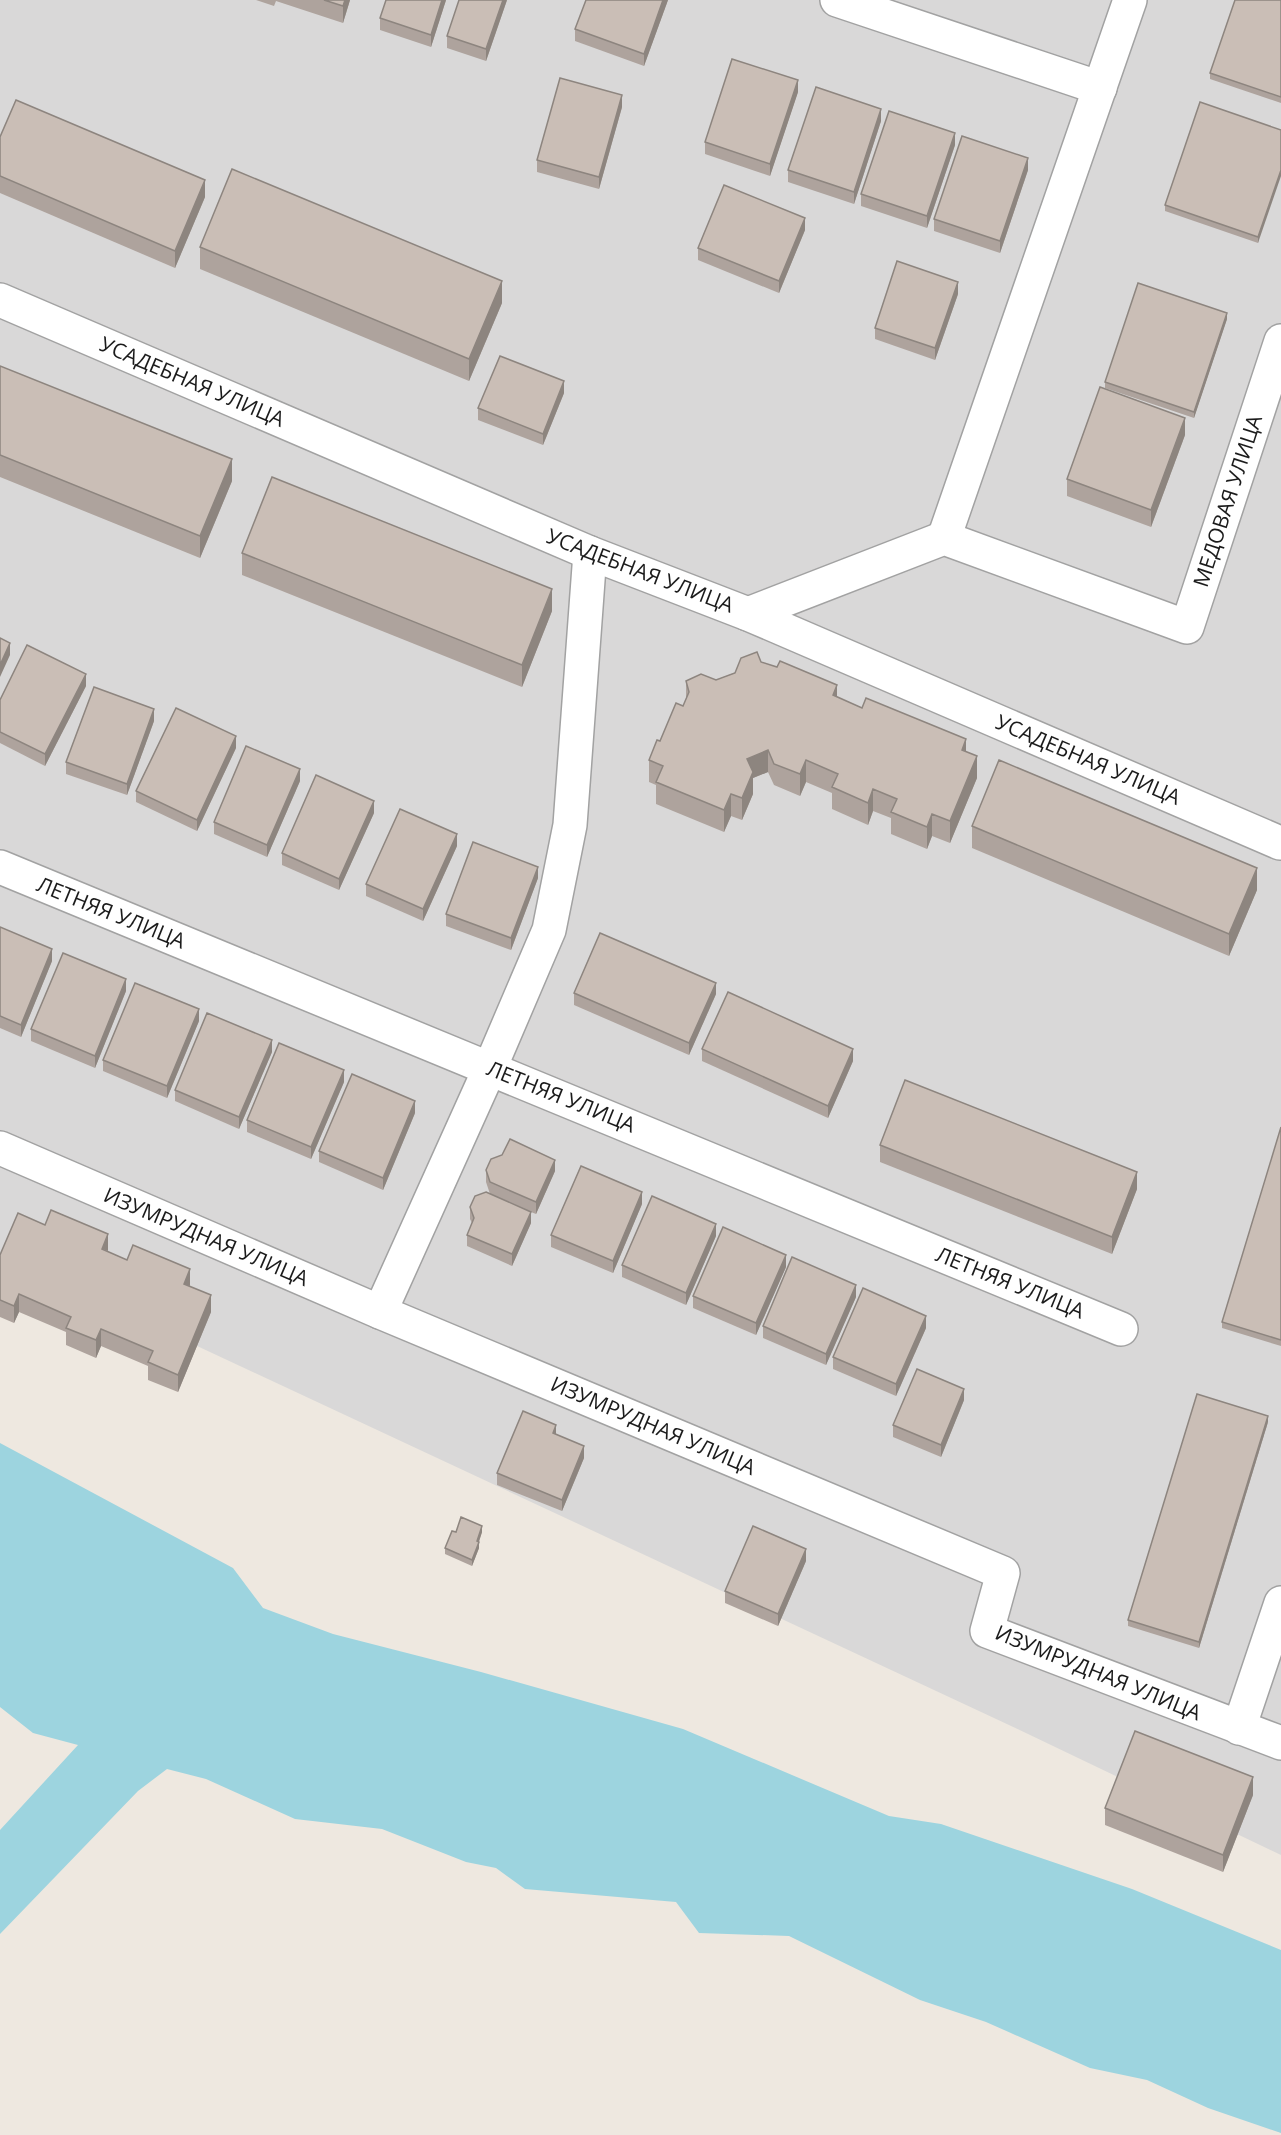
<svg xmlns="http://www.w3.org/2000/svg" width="1281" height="2135" font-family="'Open Sans',sans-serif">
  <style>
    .residential { fill: #d9d8d8 }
    .water { fill: #9dd4df }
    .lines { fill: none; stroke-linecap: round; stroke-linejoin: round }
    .street-casing { stroke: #a2a2a2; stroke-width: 36 }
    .street { stroke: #fff; stroke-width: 33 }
    .wall { fill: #aea39d }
    .shaded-wall { fill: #8d857f }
    .building { fill: #cabeb6; stroke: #8d857f; stroke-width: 1.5 }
    .labels { text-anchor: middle; stroke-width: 4.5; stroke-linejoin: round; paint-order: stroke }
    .street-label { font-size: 21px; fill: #1b1b1b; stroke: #fff }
  </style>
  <rect width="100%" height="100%" fill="#eee8e0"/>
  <polygon class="residential" points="0,0 1281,0 1281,1855 1009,1725 0,1254"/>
  <polygon class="water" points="0,1443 233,1568 263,1608 333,1634 481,1672 683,1729 889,1816 941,1824 1132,1889 1281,1950 1281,2133 1208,2108 1147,2080 1090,2068 986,2022 920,2000 789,1936 699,1933 676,1902 525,1889 496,1868 466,1862 382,1829 295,1819 206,1779 167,1769 138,1791 0,1934 0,1830 78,1745 33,1733 0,1707"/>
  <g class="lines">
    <g class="street-casing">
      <g id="street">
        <polyline points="837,0 1100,88"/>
        <polyline points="0,300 590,553 748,614 1280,843"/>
        <polyline points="944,538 1130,0"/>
        <polyline points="748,614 944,538 1187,627 1281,341"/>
        <polyline points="0,867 1121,1329"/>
        <polyline points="0,1148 380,1312 1003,1573 987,1631 1281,1743"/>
        <polyline points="380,1312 490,1068 549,930 570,825 590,553"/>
        <polyline points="1239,1728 1281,1603"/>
      </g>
    </g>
    <use href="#street" class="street"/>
  </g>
  <g class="wall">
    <polygon points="256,0 350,0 343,23 276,1 274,6"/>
    <polygon points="446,0 431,47 380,30 380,18"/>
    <polygon points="507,0 486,61 447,48 447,36"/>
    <polygon points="586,0 668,0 644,66 575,41 575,29"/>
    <polygon points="1281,0 1281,103 1210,79 1210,73"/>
    <polygon points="798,92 770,176 705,154 705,142"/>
    <polygon points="622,107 599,189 537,172 537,160"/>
    <polygon points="881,121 854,204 788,182 788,170"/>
    <polygon points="1281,130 1258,243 1165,211 1165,205"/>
    <polygon points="0,137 205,197 175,268 0,193"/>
    <polygon points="955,145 927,228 861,206 861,194"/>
    <polygon points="1028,170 1000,253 934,231 934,219"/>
    <polygon points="805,230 779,293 698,260 698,248"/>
    <polygon points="200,247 502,303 469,381 200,269"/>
    <polygon points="958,294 935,360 875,339 875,328"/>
    <polygon points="1227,319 1194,418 1105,388 1105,382"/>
    <polygon points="0,366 232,481 200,558 0,477"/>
    <polygon points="564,393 543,445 478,420 478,408"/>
    <polygon points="1185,435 1151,527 1067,496 1067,479"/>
    <polygon points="242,553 552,611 522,687 242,575"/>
    <polygon points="761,662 837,697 966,752 977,778 950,843 932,836 927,849 891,834 891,818 873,811 868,825 832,809 832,793 806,782 800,796 774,785 768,772 753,778 753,794 742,820 731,816 724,832 656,804 656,785 649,782 649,760 683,706 686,699 686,681 716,680"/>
    <polygon points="86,686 45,766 0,743 0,700"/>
    <polygon points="154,721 127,795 66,774 66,762"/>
    <polygon points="236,748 197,831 136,802 136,791"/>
    <polygon points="300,781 267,857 214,834 214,822"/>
    <polygon points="374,813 339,890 282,865 282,853"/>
    <polygon points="972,826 1257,890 1229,956 972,848"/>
    <polygon points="457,846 423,921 366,896 366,884"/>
    <polygon points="538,878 511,950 446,926 446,914"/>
    <polygon points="0,927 52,961 21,1037 0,1028"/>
    <polygon points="126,991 95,1068 31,1041 31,1029"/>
    <polygon points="574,993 716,994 689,1055 574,1005"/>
    <polygon points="199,1021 167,1098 103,1071 103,1060"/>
    <polygon points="702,1049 853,1061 828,1118 702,1061"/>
    <polygon points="272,1052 239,1129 175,1101 175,1090"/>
    <polygon points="344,1082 311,1159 247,1132 247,1120"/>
    <polygon points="415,1113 383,1190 319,1162 319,1151"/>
    <polygon points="1281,1127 1281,1346 1222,1328 1222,1322"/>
    <polygon points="880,1145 1137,1189 1112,1254 880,1162"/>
    <polygon points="486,1170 555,1171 536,1214 531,1212 531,1223 512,1266 467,1246 467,1235 472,1223 470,1219 470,1207 490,1194 486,1182"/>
    <polygon points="642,1204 613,1273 551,1247 551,1235"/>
    <polygon points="716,1236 686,1305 622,1277 622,1265"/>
    <polygon points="108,1252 190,1286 211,1312 178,1392 148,1380 148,1366 101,1346 96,1358 66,1345 66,1332 19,1312 14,1323 0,1317 0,1255"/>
    <polygon points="786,1267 756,1335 693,1308 693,1296"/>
    <polygon points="856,1297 826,1365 763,1338 763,1326"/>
    <polygon points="926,1328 896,1396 833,1369 833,1357"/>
    <polygon points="964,1400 941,1457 893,1437 893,1425"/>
    <polygon points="1268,1422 1199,1648 1128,1626 1128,1620"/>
    <polygon points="556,1434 584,1458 562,1511 497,1485 497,1473"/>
    <polygon points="456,1532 482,1532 479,1542 479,1548 472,1566 445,1554 445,1548"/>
    <polygon points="806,1561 778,1626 725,1603 725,1591"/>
    <polygon points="1253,1795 1223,1872 1105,1825 1105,1808"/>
  </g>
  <g class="shaded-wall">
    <polygon points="345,0 350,0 343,23 343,6"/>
    <polygon points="442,0 446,0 431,47 431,35"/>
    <polygon points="503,0 507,0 486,61 486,49"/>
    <polygon points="663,0 668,0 644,66 644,54"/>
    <polygon points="798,80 798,92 770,176 770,164"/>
    <polygon points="622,95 622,107 599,189 599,177"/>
    <polygon points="881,109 881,121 854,204 854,192"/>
    <polygon points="955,133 955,145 927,228 927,216"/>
    <polygon points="1028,158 1028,170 1000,253 1000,241"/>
    <polygon points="1281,170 1281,176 1258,243 1258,237"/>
    <polygon points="205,180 205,197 175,268 175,251"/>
    <polygon points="805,218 805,230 779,293 779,281"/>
    <polygon points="502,281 502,303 469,381 469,359"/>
    <polygon points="958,282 958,294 935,360 935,348"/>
    <polygon points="1227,313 1227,319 1194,418 1194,412"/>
    <polygon points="564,381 564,393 543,445 543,434"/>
    <polygon points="1185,418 1185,435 1151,527 1151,510"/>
    <polygon points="232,459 232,481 200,558 200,536"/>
    <polygon points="552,589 552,611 522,687 522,665"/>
    <polygon points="10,643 10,655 0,677 0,665"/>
    <polygon points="86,674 86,686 45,766 45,754"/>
    <polygon points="837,685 837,707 833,695"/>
    <polygon points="154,709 154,721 127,795 127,784"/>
    <polygon points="236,736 236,748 197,831 197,820"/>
    <polygon points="966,739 966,761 962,750"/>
    <polygon points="768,750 768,772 753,778 753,794 742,820 742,798 747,759"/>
    <polygon points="977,756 977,778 950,843 950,821"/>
    <polygon points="806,760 806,782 800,796 800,774"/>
    <polygon points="300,769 300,781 267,857 267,845"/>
    <polygon points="873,789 873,811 868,825 868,803"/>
    <polygon points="731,794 731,816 724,832 724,810"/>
    <polygon points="374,801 374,813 339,890 339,879"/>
    <polygon points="932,814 932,836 927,849 927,827"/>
    <polygon points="457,834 457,846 423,921 423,909"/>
    <polygon points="538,867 538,878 511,950 511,938"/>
    <polygon points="1257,868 1257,890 1229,956 1229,934"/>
    <polygon points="52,949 52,961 21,1037 21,1025"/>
    <polygon points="126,979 126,991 95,1068 95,1056"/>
    <polygon points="716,983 716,994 689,1055 689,1043"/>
    <polygon points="199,1009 199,1021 167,1098 167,1086"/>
    <polygon points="272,1040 272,1052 239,1129 239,1117"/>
    <polygon points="853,1049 853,1061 828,1118 828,1106"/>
    <polygon points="344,1070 344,1082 311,1159 311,1147"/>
    <polygon points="415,1101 415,1113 383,1190 383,1178"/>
    <polygon points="555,1160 555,1171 536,1214 536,1202"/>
    <polygon points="1137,1172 1137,1189 1112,1254 1112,1237"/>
    <polygon points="642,1192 642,1204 613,1273 613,1261"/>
    <polygon points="531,1212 531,1223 512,1266 512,1254"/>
    <polygon points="716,1224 716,1236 686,1305 686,1293"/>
    <polygon points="108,1234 108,1251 102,1249"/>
    <polygon points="786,1255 786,1267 756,1335 756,1323"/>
    <polygon points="190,1269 190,1286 184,1284"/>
    <polygon points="856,1285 856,1297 826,1365 826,1354"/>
    <polygon points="19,1294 19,1312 14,1323 14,1306"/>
    <polygon points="211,1295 211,1312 178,1392 178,1375"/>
    <polygon points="926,1316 926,1328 896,1396 896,1384"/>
    <polygon points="101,1329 101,1346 96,1358 96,1340"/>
    <polygon points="964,1389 964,1400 941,1457 941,1445"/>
    <polygon points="1268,1416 1268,1422 1199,1648 1199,1642"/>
    <polygon points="556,1425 556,1437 553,1433"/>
    <polygon points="584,1446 584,1458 562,1511 562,1500"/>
    <polygon points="482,1526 482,1532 477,1547 477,1541"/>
    <polygon points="479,1542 479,1548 472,1566 472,1560"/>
    <polygon points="806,1549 806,1561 778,1626 778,1614"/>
    <polygon points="1253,1777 1253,1795 1223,1872 1223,1855"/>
  </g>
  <g class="building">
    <polygon points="324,0 345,0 343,6"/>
    <polygon points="386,0 442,0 431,35 380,18"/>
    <polygon points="459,0 503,0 486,49 447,36"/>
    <polygon points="586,0 663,0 644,54 575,29"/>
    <polygon points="1235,0 1281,0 1281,97 1210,73"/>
    <polygon points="732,59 798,80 770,164 705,142"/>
    <polygon points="560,78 622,95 599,177 537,160"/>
    <polygon points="816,87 881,109 854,192 788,170"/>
    <polygon points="16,100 205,180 175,251 0,176 0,137"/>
    <polygon points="1200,102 1281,130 1281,170 1258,237 1165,205"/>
    <polygon points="889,111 955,133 927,216 861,194"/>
    <polygon points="962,136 1028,158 1000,241 934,219"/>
    <polygon points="232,169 502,281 469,359 200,247"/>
    <polygon points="724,185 805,218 779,281 698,248"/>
    <polygon points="897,261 958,282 935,348 875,328"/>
    <polygon points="1138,283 1227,313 1194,412 1105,382"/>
    <polygon points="500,356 564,381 543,434 478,408"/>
    <polygon points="0,366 232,459 200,536 0,455"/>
    <polygon points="1100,387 1185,418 1151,510 1067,479"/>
    <polygon points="272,477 552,589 522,665 242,553"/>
    <polygon points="0,638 10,643 0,665"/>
    <polygon points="27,645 86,674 45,754 0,732 0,700"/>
    <polygon points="757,652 761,662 777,667 780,661 837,685 833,695 862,708 866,698 966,739 962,750 977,756 950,821 932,814 927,827 891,812 897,799 873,789 868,803 832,787 838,774 806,760 800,774 774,764 768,750 747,759 753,772 742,798 731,794 724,810 656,782 663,766 649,760 657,740 660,741 676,703 683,706 689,692 686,681 701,674 716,680 735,673 741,658"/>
    <polygon points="94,687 154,709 127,784 66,762"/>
    <polygon points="176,708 236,736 197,820 136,791"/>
    <polygon points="246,746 300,769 267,845 214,822"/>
    <polygon points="999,760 1257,868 1229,934 972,826"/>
    <polygon points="316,775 374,801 339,879 282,853"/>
    <polygon points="400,809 457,834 423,909 366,884"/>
    <polygon points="473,842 538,867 511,938 446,914"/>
    <polygon points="0,927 52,949 21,1025 0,1016"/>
    <polygon points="600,933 716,983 689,1043 574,993"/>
    <polygon points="63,953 126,979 95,1056 31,1029"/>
    <polygon points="135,983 199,1009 167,1086 103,1060"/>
    <polygon points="728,992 853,1049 828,1106 702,1049"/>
    <polygon points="207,1013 272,1040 239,1117 175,1090"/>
    <polygon points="279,1043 344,1070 311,1147 247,1120"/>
    <polygon points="352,1074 415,1101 383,1178 319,1151"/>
    <polygon points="905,1080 1137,1172 1112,1237 880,1145"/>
    <polygon points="1281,1127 1281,1340 1222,1322"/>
    <polygon points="510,1139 555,1160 536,1202 490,1182 486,1170 491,1159 502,1155"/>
    <polygon points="581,1166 642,1192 613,1261 551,1235"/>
    <polygon points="486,1192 531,1212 512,1254 467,1235 474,1218 470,1207 475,1196"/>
    <polygon points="652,1196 716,1224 686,1293 622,1265"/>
    <polygon points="51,1210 108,1234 102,1249 127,1260 133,1245 190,1269 184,1284 211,1295 178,1375 148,1362 153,1351 101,1329 96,1340 66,1328 71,1317 19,1294 14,1306 0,1300 0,1255 18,1213 45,1225"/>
    <polygon points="723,1227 786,1255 756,1323 693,1296"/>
    <polygon points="792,1257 856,1285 826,1354 763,1326"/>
    <polygon points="863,1288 926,1316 896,1384 833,1357"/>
    <polygon points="917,1369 964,1389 941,1445 893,1425"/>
    <polygon points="1197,1394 1268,1416 1199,1642 1128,1620"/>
    <polygon points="523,1411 556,1425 553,1433 584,1446 562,1500 497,1473"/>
    <polygon points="461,1517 482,1526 477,1541 479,1542 472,1560 445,1548 452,1531 456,1532"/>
    <polygon points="753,1526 806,1549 778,1614 725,1591"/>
    <polygon points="1135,1731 1253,1777 1223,1855 1105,1808"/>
  </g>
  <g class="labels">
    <g class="street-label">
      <text transform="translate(192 382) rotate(23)" y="7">УСАДЕБНАЯ УЛИЦА</text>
      <text transform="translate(1228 501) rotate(-72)" y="7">МЕДОВАЯ УЛИЦА</text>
      <text transform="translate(640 571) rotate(21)" y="7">УСАДЕБНАЯ УЛИЦА</text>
      <text transform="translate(1088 760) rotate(23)" y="7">УСАДЕБНАЯ УЛИЦА</text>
      <text transform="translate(111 913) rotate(22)" y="7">ЛЕТНЯЯ УЛИЦА</text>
      <text transform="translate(561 1097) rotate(22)" y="7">ЛЕТНЯЯ УЛИЦА</text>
      <text transform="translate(206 1237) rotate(23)" y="7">ИЗУМРУДНАЯ УЛИЦА</text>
      <text transform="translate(1010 1283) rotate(22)" y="7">ЛЕТНЯЯ УЛИЦА</text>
      <text transform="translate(653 1426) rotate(23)" y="7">ИЗУМРУДНАЯ УЛИЦА</text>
      <text transform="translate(1098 1673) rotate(22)" y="7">ИЗУМРУДНАЯ УЛИЦА</text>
    </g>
  </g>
</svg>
